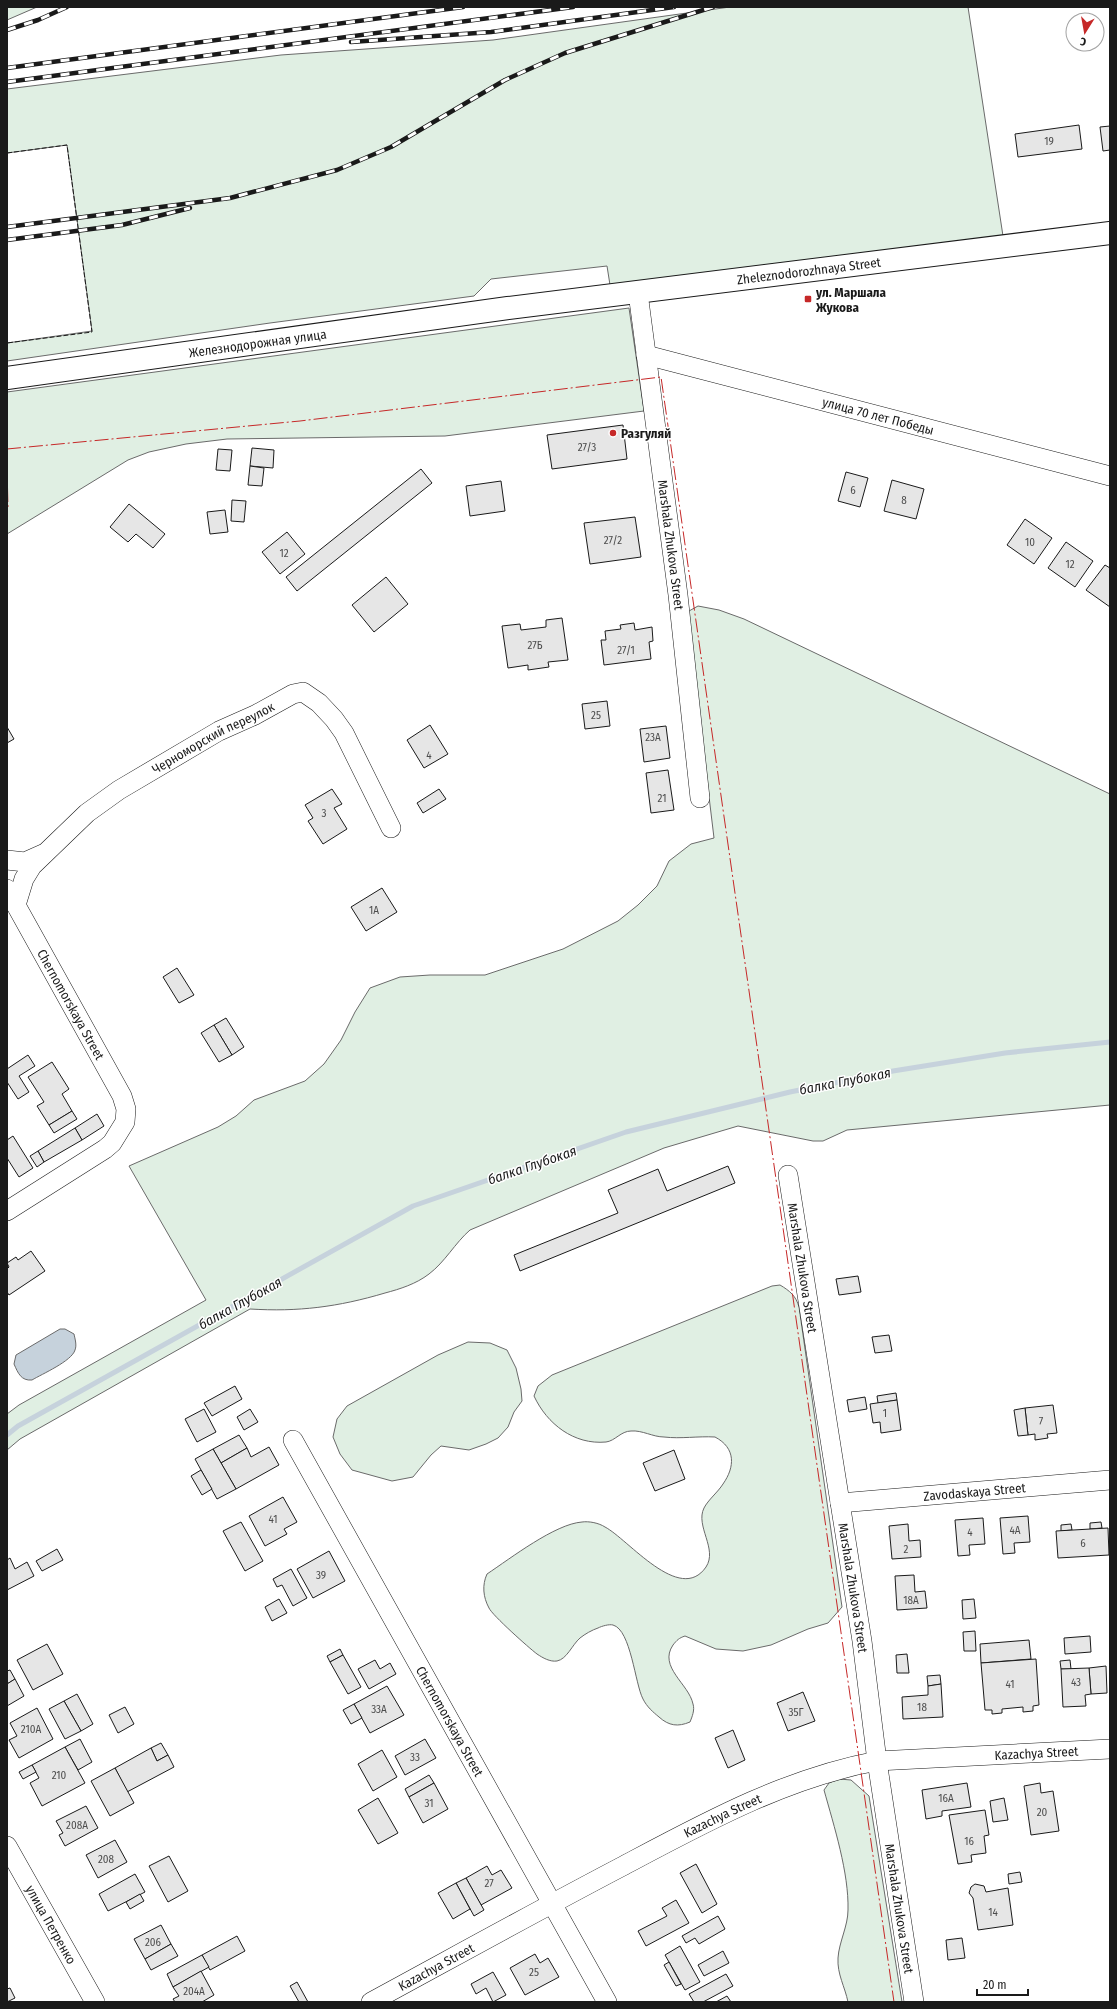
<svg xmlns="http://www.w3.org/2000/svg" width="1117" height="2009" font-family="'Fira Sans Condensed',sans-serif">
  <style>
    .green { fill: #e0efe3; stroke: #6a6a6a }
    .water { fill: #c6d2dc; stroke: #6a6a6a }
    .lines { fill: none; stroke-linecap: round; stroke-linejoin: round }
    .stream { stroke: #c6d2dc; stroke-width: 5 }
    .building { fill: #e6e6e6; stroke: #1a1a1a }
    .minor-casing { stroke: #1a1a1a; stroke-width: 20 }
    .major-casing { stroke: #1a1a1a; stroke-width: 24 }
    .minor { stroke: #fff; stroke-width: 19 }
    .major { stroke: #fff; stroke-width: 22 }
    .rail-casing { stroke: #1a1a1a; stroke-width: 4.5 }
    .rail { stroke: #fff; stroke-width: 3; stroke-dasharray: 9; stroke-linecap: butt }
    .fence { stroke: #1a1a1a; stroke-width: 1; stroke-dasharray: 5 2; stroke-linecap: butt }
    .power { stroke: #c62828; stroke-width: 1; stroke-dasharray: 14 3 2 3; stroke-linecap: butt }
    .poi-dot { fill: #c62828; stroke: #fff; stroke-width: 1.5 }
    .labels { text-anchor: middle; stroke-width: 3; stroke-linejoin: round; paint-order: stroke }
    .number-label { font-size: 11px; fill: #4d4d4d }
    .street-label { font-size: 13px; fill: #1a1a1a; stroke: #fff }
    .poi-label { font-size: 13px; font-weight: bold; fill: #1a1a1a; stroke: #fff; text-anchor: start }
    .water-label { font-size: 14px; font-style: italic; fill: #1a1a1a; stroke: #fff }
  </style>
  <rect width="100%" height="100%" fill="#fff"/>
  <g class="green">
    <polygon points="7,7 37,7 7,20"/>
    <polygon points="730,7 968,7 1003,236 610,285 607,266 491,279 474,296 270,323 7,361 7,343 92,331 67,145 7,153 7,89 281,55 493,40"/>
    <polygon points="629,308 644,411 445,436 227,439 186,444 149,452 128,460 7,534 7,392"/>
    <path d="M698,606l21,4 25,9 366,175v311l-263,25 -24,11h-10l-75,-15 -74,22 -194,82c-15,13 -25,32 -41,44 -13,10 -29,15 -44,19 -47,14 -87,19 -135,16l-230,130 -13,11v-36l12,-9 187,-105 -77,-134 89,-39 18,-11 18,-16 51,-19 19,-17 17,-24 14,-28 15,-24 30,-11 30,-2h55l78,-26 55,-28 20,-16 19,-19 12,-25 22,-17 23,-6 -26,-216 1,-11z"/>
    <path d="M780,1285c10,6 16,11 19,22l43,300 -14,16 -20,6 -37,16 -28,6 -27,-2 -31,-13c-6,2 -8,4 -12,9 -15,22 16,39 20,59 2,6 -1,13 -3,18 -12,5 -21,4 -31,-5 -6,-5 -12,-10 -16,-18 -8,-15 -12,-69 -30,-74 -4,-1 -11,1 -15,3 -6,2 -13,6 -18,10 -8,7 -13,21 -23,23 -7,1 -14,-3 -20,-7 -8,-6 -45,-39 -48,-46 -6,-11 -7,-23 -2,-34 24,-16 68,-50 95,-52 7,-1 17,1 23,5 23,12 75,78 101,40 12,-18 -11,-41 -2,-59 4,-8 14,-16 19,-24 12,-17 13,-36 -8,-47 -17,-1 -34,2 -51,0 -11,0 -22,-7 -33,-6 -10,0 -16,10 -25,11 -32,3 -59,-18 -72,-46l4,-10 14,-11 220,-89z"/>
    <polygon points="468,1342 490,1343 507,1350 516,1368 521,1389 522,1401 514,1412 508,1427 498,1438 486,1444 469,1450 441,1446 431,1455 413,1477 392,1481 352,1470 340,1454 333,1437 337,1419 347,1406 438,1355"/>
    <path d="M839,1779l12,1 18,16 33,206h-54c-3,-15 -11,-28 -10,-44 1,-16 10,-32 10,-48 1,-37 -14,-84 -24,-120l5,-7z"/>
  </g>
  <path class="water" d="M60,1329h5l9,5c1,5 3,11 1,16 -3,11 -33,24 -43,30 -11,1 -14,-7 -18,-16l2,-9z"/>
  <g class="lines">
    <polyline class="stream" points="7,1435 18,1426 413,1206 626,1132 790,1092 893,1071 1005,1053 1110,1042"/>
  </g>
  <g class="building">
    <polygon points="1079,125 1082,149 1018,157 1015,134"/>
    <polygon points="1110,126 1110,150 1103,151 1100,127"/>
    <polygon points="623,425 627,459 552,469 547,435"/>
    <polygon points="252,448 274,450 273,468 250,466"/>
    <polygon points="218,449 232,450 230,471 216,470"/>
    <polygon points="250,466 264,468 262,486 248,485"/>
    <polygon points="421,469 432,483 297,591 286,577"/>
    <polygon points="846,472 868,478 860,507 838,501"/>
    <polygon points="892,480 924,489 916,519 884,511"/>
    <polygon points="501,481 505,511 470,516 466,486"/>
    <polygon points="232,500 246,501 244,522 231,521"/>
    <polygon points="129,504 165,534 153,548 136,534 128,542 110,527"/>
    <polygon points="225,510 228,532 210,534 207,512"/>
    <polygon points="635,517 641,557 590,564 584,523"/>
    <polygon points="1025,519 1052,538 1034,564 1007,545"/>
    <polygon points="287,532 305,554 280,574 262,552"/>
    <polygon points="1066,542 1093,561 1075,587 1048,568"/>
    <polygon points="1105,565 1110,568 1110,607 1086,590"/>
    <polygon points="386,577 408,604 374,632 352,605"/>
    <polygon points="562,618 568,660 548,662 549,667 528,670 528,665 508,668 502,626 520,624 521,630 546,627 546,620"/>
    <polygon points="634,623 635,630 652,627 653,641 649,642 651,659 604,665 601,640 606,640 605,631 621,629 620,625"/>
    <polygon points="607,701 610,726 585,729 582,704"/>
    <polygon points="430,725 448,754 424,768 407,740"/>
    <polygon points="666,726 670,758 644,762 640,729"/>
    <polygon points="7,727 14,739 7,743"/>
    <polygon points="668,770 674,810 651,813 646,773"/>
    <polygon points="332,789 342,804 334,808 347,829 323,844 308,821 313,818 305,805"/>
    <polygon points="439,789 446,799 423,813 417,803"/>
    <polygon points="382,888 397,912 366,931 351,907"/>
    <polygon points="177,968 194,995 179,1003 163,977"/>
    <polygon points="226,1018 244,1047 232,1055 214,1025"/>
    <polygon points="214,1025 232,1055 219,1062 201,1033"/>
    <polygon points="28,1055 35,1066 19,1076 29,1092 18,1099 7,1082 7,1069"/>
    <polygon points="52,1062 69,1089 62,1094 72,1111 49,1125 37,1106 44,1102 28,1077"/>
    <polygon points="72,1111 77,1119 54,1133 49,1125"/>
    <polygon points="97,1114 104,1126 82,1140 75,1128"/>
    <polygon points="75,1128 82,1140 44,1162 38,1151"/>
    <polygon points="13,1136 33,1168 19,1177 7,1158 7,1140"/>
    <polygon points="38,1151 44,1162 37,1167 30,1156"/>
    <polygon points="728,1166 735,1183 520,1271 514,1255 618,1213 608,1190 658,1169 667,1191"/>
    <polygon points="31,1251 45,1271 9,1295 7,1292 7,1269 9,1267 7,1263 16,1257 18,1260"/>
    <polygon points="858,1276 861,1292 839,1295 836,1279"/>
    <polygon points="889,1335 892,1351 875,1353 872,1337"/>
    <polygon points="235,1386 242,1399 212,1416 204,1403"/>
    <polygon points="896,1393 897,1400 878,1403 877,1396"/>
    <polygon points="865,1397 867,1409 849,1412 847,1400"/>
    <polygon points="897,1400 901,1430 881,1433 880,1422 873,1423 870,1404"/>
    <polygon points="1053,1405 1057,1433 1047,1434 1048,1438 1035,1440 1035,1434 1028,1435 1025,1408"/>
    <polygon points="1025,1408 1028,1435 1018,1436 1014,1410"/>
    <polygon points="204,1409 216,1432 197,1442 185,1419"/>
    <polygon points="250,1409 258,1422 244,1430 237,1417"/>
    <polygon points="239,1435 247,1448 221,1463 213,1449"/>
    <polygon points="269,1447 279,1465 236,1489 221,1463 247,1448 251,1457"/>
    <polygon points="213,1449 236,1489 217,1499 195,1459"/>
    <polygon points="674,1450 685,1479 655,1491 643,1463"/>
    <polygon points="201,1470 212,1489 202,1495 191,1476"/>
    <polygon points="283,1497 297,1522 284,1529 287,1534 265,1546 249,1516"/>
    <polygon points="1028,1516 1030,1542 1014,1543 1015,1553 1003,1554 1000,1518"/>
    <polygon points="983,1518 985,1544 969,1545 970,1555 958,1556 955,1520"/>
    <polygon points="241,1522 263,1561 245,1571 223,1531"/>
    <polygon points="1101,1522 1102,1528 1090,1529 1090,1523"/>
    <polygon points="908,1524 909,1541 920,1540 921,1557 892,1559 889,1526"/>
    <polygon points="1071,1524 1072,1530 1061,1531 1061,1525"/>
    <polygon points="1108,1528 1109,1555 1058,1558 1056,1531"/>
    <polygon points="57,1549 63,1560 42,1571 36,1561"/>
    <polygon points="329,1551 345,1581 313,1598 297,1569"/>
    <polygon points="10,1558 15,1569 27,1562 34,1576 7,1590 7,1560"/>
    <polygon points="291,1569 307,1598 293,1606 282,1585 277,1587 273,1579"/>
    <polygon points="914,1575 915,1592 925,1591 927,1608 897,1610 895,1576"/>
    <polygon points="279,1599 287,1613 272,1621 265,1607"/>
    <polygon points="974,1599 976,1618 963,1619 962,1600"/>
    <polygon points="975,1631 976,1651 964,1651 963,1632"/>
    <polygon points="1090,1636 1091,1652 1065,1654 1064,1638"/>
    <polygon points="1029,1640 1031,1659 981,1663 980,1644"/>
    <polygon points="47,1644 63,1674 33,1690 17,1660"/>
    <polygon points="340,1649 343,1655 330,1662 327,1656"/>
    <polygon points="907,1654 909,1673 897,1673 896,1655"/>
    <polygon points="343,1655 361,1687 348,1694 330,1662"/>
    <polygon points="1036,1659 1039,1705 1033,1706 1033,1711 1023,1712 1023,1707 1002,1709 1002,1713 992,1714 992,1710 985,1710 981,1663"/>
    <polygon points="375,1660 380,1669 390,1663 396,1674 369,1689 358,1669"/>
    <polygon points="1070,1660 1071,1669 1061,1669 1060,1661"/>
    <polygon points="1106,1666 1107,1693 1091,1694 1089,1668"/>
    <polygon points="1089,1668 1091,1694 1085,1695 1086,1706 1063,1707 1061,1669"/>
    <polygon points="10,1670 15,1679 7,1684 7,1671"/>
    <polygon points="940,1675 941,1684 928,1686 927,1676"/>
    <polygon points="15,1679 24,1696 7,1706 7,1684"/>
    <polygon points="941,1684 943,1717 903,1719 902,1697 928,1695 928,1686"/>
    <polygon points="387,1686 404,1715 370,1733 354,1704"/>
    <polygon points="803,1692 815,1721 788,1731 777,1703"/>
    <polygon points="77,1694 93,1724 81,1731 64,1701"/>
    <polygon points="64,1701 81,1731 65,1739 49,1709"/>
    <polygon points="354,1704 362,1718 351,1724 343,1710"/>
    <polygon points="125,1707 134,1724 118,1733 109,1715"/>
    <polygon points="37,1708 53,1739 19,1758 9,1740 17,1736 10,1723"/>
    <polygon points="733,1730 745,1760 728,1768 715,1738"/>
    <polygon points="80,1739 92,1762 78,1770 65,1747"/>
    <polygon points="425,1739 436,1758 405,1775 395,1756"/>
    <polygon points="161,1743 168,1755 157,1761 151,1748"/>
    <polygon points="65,1747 85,1783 42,1806 30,1783 39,1778 32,1765"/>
    <polygon points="151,1748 157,1761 168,1755 174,1767 127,1792 115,1768"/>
    <polygon points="382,1750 397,1777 373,1791 358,1764"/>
    <polygon points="32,1765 36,1772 23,1779 19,1772"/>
    <polygon points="115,1768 134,1803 110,1816 91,1781"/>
    <polygon points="429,1775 434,1783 409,1797 405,1789"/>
    <polygon points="434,1783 448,1809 423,1823 409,1797"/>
    <polygon points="967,1783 971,1807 942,1811 942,1816 926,1819 922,1790"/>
    <polygon points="1040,1783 1041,1793 1053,1791 1059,1831 1031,1835 1024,1786"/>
    <polygon points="378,1798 398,1833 378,1844 358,1810"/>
    <polygon points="1004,1798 1008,1820 993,1822 990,1801"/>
    <polygon points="86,1806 98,1828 65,1846 59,1835 63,1833 56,1821"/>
    <polygon points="985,1810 989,1835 984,1836 986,1853 971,1855 972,1862 958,1864 949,1815"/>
    <polygon points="115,1840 127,1862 98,1878 86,1855"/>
    <polygon points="169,1856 188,1891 168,1902 149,1866"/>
    <polygon points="696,1864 717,1904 702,1913 680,1873"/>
    <polygon points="487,1866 492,1875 501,1870 512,1888 481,1905 466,1878"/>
    <polygon points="1020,1872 1022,1882 1009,1884 1008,1874"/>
    <polygon points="135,1874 145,1892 108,1911 99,1894"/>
    <polygon points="466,1878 484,1910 474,1916 456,1883"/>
    <polygon points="456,1883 470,1909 453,1919 438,1893"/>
    <polygon points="975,1884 984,1886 986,1892 1008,1888 1013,1925 978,1930 973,1898 969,1893 971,1887"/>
    <polygon points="140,1894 144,1901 130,1909 126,1902"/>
    <polygon points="676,1900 689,1923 646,1946 638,1931 667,1916 662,1908"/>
    <polygon points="718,1916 725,1929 699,1944 695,1938 686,1943 682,1936"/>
    <polygon points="161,1925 171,1944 145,1959 134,1939"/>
    <polygon points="237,1936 245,1951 210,1970 202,1955"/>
    <polygon points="962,1938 965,1958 948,1960 946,1940"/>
    <polygon points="171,1944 178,1956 151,1970 145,1959"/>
    <polygon points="680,1946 700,1982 685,1990 665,1955"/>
    <polygon points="723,1951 729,1963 704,1976 698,1965"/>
    <polygon points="535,1954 540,1963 548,1958 559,1977 525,1995 510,1968"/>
    <polygon points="202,1955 209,1967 173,1987 167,1974"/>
    <polygon points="669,1962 681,1984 676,1986 664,1965"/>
    <polygon points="201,1971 214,1995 202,2002 175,2002 173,1999 179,1996 173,1987"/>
    <polygon points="493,1972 506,1995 493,2002 486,1988 476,1994 471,1984"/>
    <polygon points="726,1974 733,1986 703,2002 694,2002 689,1994"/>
    <polygon points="297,1982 308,2002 299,2002 290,1986"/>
    <polygon points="10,1988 15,1998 7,2002 7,1989"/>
    <polygon points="727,1996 731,2002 716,2002"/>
  </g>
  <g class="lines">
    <g class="minor-casing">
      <g id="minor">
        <path id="s1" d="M638,293l40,302 22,203"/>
        <path id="s2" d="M646,355l464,121"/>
        <polyline points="7,860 25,862 43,854"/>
        <path id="s3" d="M7,889l115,207 4,13 -1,13 -13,21 -7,6 -98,62"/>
        <path id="s4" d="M16,905l8,-26 8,-13 55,-53 32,-23 100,-59 36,-16 38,-21 10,-2 16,11 15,16 10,14 47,95"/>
        <path id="s5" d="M788,1175l74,466 15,120 37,241"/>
        <path id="s6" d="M293,1440l314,562"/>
        <path id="s7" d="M840,1503l270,-23"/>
        <path id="s8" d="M7,1846l88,156"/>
        <path id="s9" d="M371,2002c83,-45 166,-91 250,-135 81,-43 164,-89 256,-106l233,-12"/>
      </g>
    </g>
    <g class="major-casing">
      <g id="major">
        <path id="s10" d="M7,378l501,-70 602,-75"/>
      </g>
    </g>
    <use href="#minor" class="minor"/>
    <use href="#major" class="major"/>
    <g class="rail-casing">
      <g id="rail">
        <polyline points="7,30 38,20 67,7"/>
        <polyline points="351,42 491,32 674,7"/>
        <polyline points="7,68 463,7"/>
        <polyline points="7,82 573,7"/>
        <polyline points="7,227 230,198 337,170 391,147 505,80 565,53 713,7"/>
        <polyline points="7,240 122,225 190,208"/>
      </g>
    </g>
    <use href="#rail" class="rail"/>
    <polyline class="fence" points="7,153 67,145 92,332 7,343"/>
    <g class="power">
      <polyline points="7,449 300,421 661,377 894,2002"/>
      <polyline points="7,466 8,508"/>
    </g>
  </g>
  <g class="poi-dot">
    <rect x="804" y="295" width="8" height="8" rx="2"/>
    <circle cx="613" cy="433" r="4"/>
  </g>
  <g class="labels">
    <g class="number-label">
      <text x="1049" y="145">19</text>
      <text x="587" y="451">27/3</text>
      <text x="853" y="494">6</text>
      <text x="904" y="504">8</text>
      <text x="613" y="544">27/2</text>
      <text x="1030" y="546">10</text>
      <text x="284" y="557">12</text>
      <text x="1070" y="568">12</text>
      <text x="535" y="649">27Б</text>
      <text x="626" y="654">27/1</text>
      <text x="596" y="719">25</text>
      <text x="653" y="741">23А</text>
      <text x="429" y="759">4</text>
      <text x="662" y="802">21</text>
      <text x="324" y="817">3</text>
      <text x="374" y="914">1А</text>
      <text x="885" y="1417">1</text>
      <text x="1041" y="1425">7</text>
      <text x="273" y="1523">41</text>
      <text x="1015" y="1534">4А</text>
      <text x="970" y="1536">4</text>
      <text x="1083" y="1547">6</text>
      <text x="906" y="1553">2</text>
      <text x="321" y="1579">39</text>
      <text x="911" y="1604">18А</text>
      <text x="1076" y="1686">43</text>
      <text x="1010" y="1688">41</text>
      <text x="922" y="1711">18</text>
      <text x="379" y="1713">33А</text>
      <text x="796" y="1716">35Г</text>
      <text x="31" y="1733">210А</text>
      <text x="415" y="1761">33</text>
      <text x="59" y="1779">210</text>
      <text x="946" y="1802">16А</text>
      <text x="429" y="1807">31</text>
      <text x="1042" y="1816">20</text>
      <text x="77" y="1829">208А</text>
      <text x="969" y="1845">16</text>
      <text x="106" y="1863">208</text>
      <text x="489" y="1887">27</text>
      <text x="993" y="1916">14</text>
      <text x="153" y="1946">206</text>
      <text x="534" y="1976">25</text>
      <text x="194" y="1995">204А</text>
    </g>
    <g class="street-label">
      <text dy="5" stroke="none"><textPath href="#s10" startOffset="809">Zheleznodorozhnaya Street</textPath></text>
      <text dy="5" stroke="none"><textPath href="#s10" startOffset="253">Железнодорожная улица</textPath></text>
      <text dy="5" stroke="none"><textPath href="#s2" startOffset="240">улица 70 лет Победы</textPath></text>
      <text dy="5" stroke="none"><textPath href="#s1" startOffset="254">Marshala Zhukova Street</textPath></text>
      <text dy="5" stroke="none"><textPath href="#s4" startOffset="266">Черноморский переулок</textPath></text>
      <text dy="5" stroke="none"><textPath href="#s3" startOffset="132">Chernomorskaya Street</textPath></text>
      <text dy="5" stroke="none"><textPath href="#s5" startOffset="94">Marshala Zhukova Street</textPath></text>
      <text dy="5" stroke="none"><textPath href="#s7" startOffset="135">Zavodaskaya Street</textPath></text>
      <text dy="5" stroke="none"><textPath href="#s5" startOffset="418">Marshala Zhukova Street</textPath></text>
      <text dy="5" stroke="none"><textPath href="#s6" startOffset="322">Chernomorskaya Street</textPath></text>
      <text dy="5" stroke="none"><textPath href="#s9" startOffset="722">Kazachya Street</textPath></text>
      <text dy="5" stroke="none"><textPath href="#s9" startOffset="398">Kazachya Street</textPath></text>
      <text dy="5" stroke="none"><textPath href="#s5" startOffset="742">Marshala Zhukova Street</textPath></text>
      <text dy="5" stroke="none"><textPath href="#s8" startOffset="90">улица Петренко</textPath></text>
      <text dy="5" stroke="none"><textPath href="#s9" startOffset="74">Kazachya Street</textPath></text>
    </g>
    <g class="poi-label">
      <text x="816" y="297">ул. Маршала<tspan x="816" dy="15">Жукова</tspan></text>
      <text x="621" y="438">Разгуляй</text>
    </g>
    <g class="water-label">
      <text transform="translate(845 1081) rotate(-11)" y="5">балка Глубокая</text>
      <text transform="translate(532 1165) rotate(-19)" y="5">балка Глубокая</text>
      <text transform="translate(240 1303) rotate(-29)" y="5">балка Глубокая</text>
    </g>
  </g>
  <rect width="1117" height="2009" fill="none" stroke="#1a1a1a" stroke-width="16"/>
  <g transform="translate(1085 32) rotate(191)"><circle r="19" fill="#ffffff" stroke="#a3a3a3"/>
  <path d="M0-3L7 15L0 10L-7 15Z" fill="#c62828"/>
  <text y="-6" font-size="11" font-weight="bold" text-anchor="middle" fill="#1a1a1a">С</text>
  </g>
  <path d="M977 1989v6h51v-6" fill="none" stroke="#1a1a1a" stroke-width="2"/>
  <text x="983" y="1989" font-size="12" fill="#1a1a1a" stroke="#ffffff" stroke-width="3" paint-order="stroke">20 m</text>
</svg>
